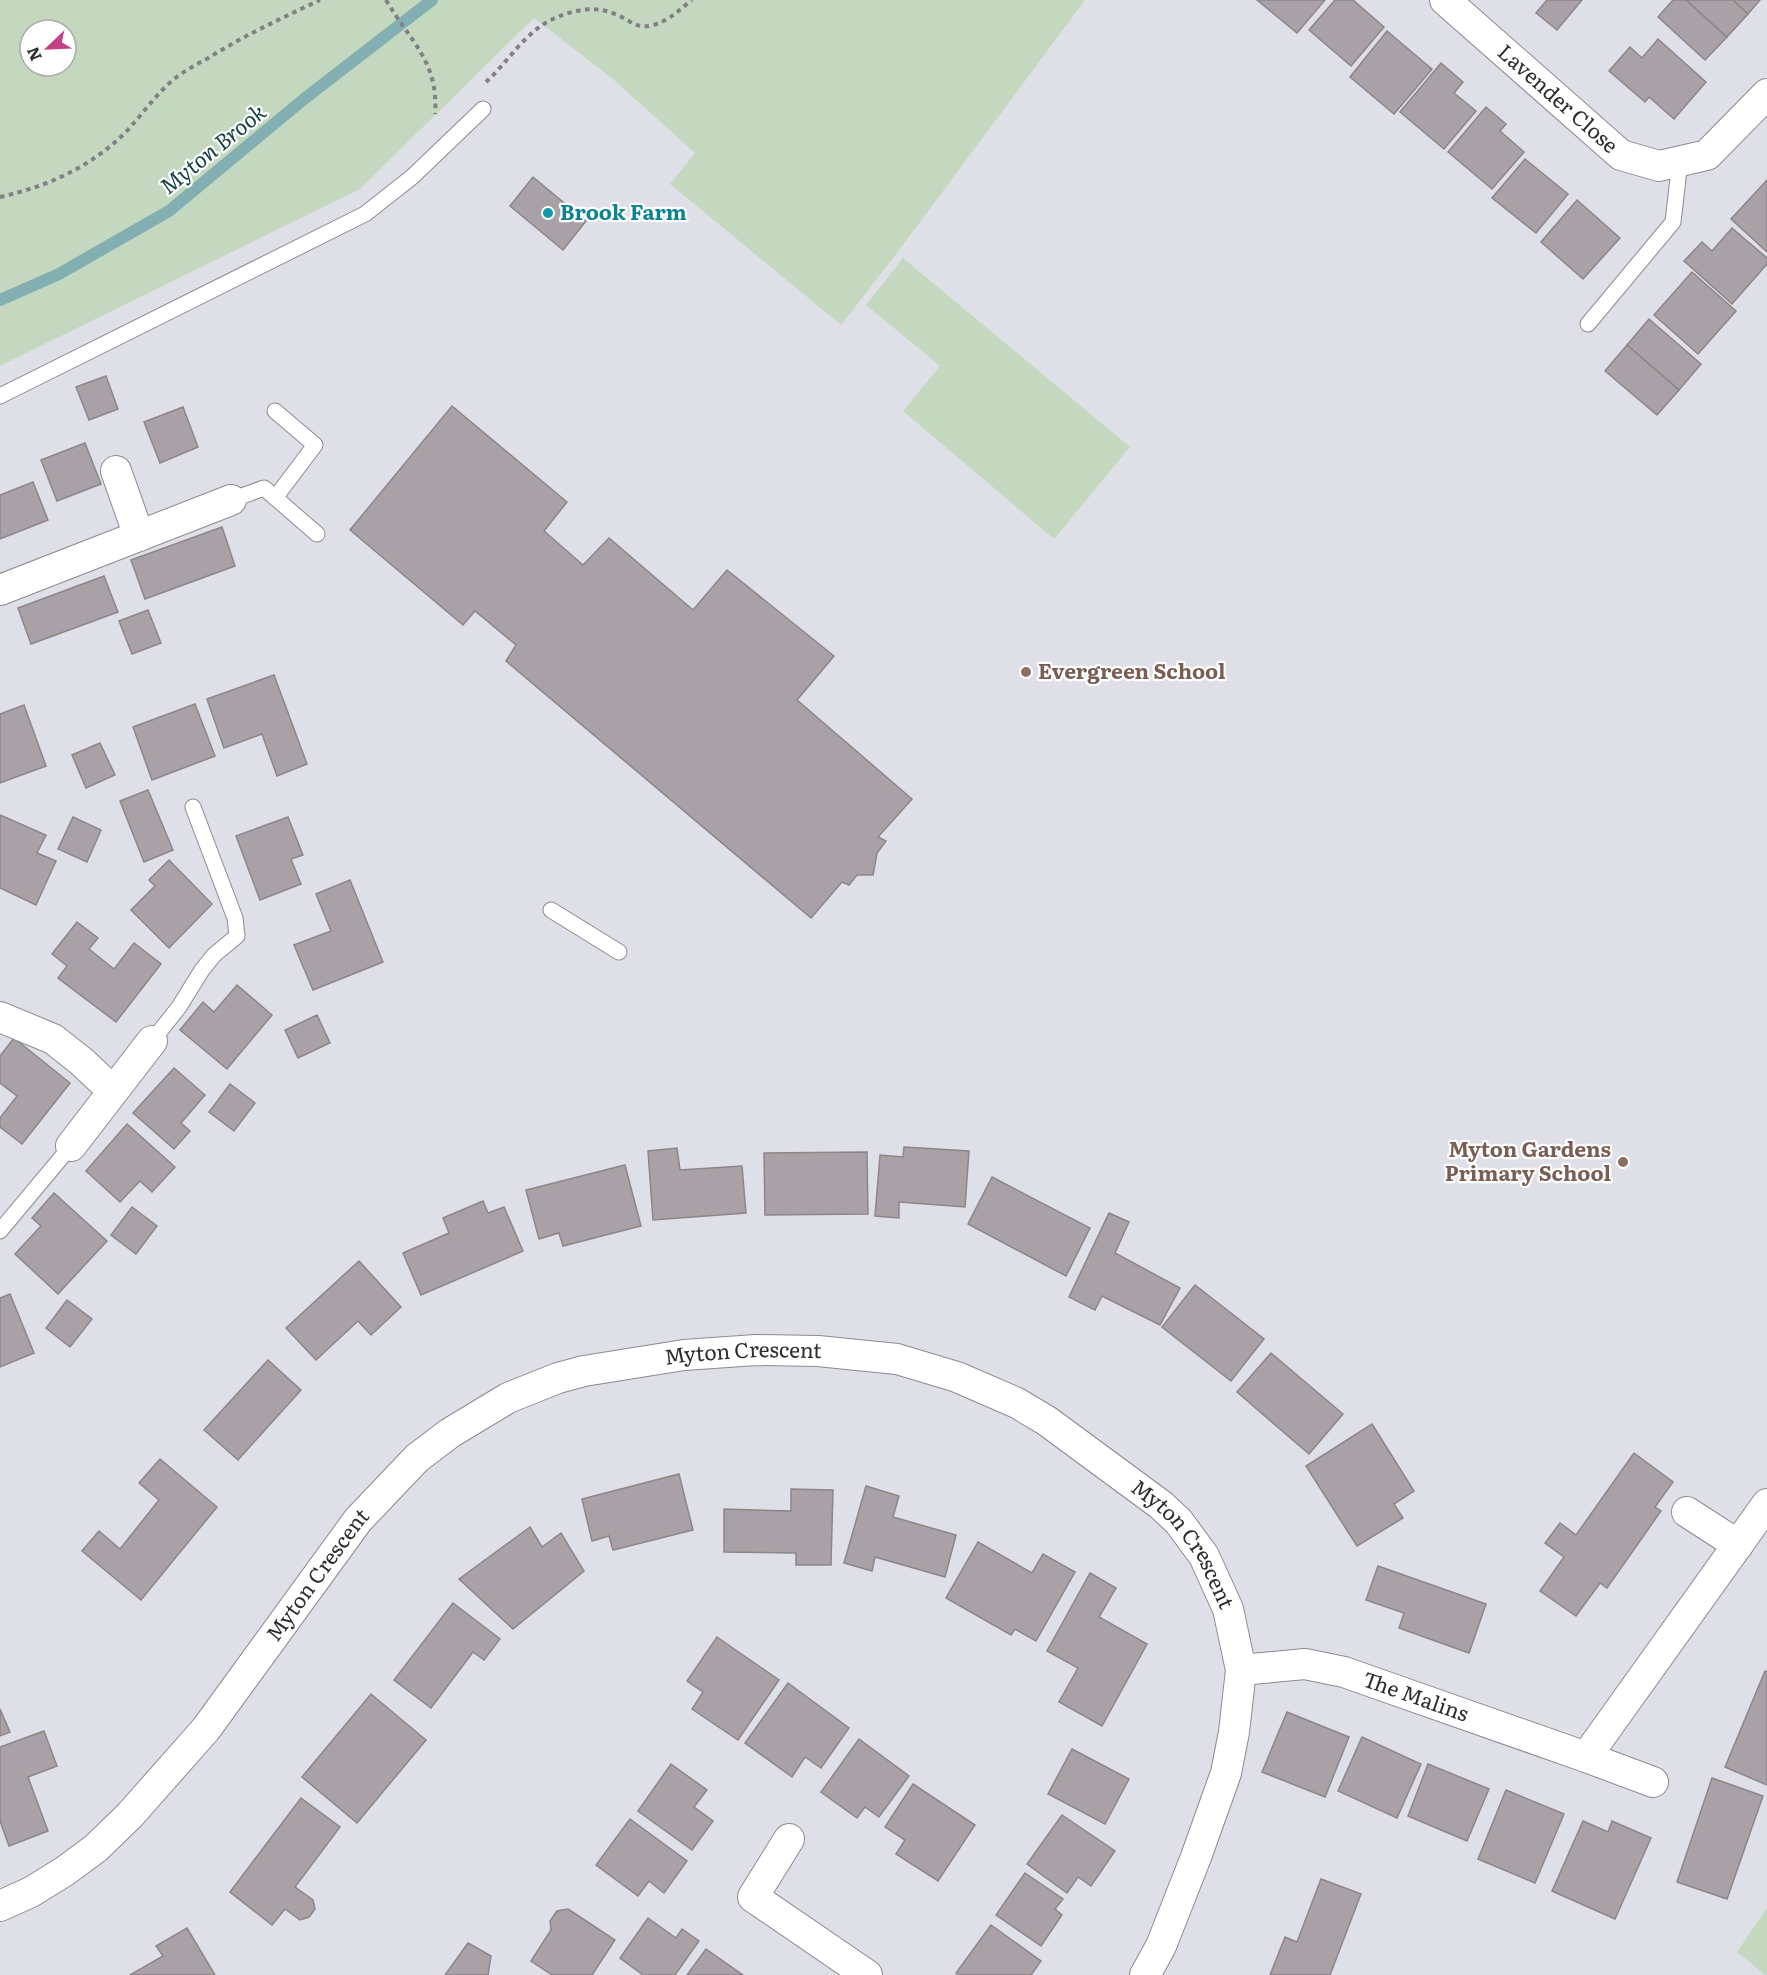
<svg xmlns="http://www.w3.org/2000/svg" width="1767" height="1975" font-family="Literata,serif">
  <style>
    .green { fill: #c3d8bf; fill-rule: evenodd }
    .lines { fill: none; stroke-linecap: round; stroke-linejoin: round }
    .stream { stroke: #83afb2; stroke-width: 12 }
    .building { fill: #a8a1a5; stroke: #8c8589; stroke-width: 1.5 }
    .lane-casing { stroke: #8a8b91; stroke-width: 17 }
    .street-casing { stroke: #8a8b91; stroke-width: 32 }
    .path { stroke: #808085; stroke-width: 4; stroke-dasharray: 4.5 4.5; stroke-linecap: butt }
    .lane { stroke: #fff; stroke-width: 15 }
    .street { stroke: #fff; stroke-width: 30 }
    .culture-dot { fill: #0f9aa8; stroke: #fff; stroke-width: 2 }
    .education-dot { fill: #8d6e63; stroke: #fff; stroke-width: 2 }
    .labels { text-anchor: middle; stroke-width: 4.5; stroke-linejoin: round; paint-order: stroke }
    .street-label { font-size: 21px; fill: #2d2d30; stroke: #fff }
    .culture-label { font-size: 21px; font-weight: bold; fill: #0d838f; stroke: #fff; text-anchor: start }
    .education-label { font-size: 21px; font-weight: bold; fill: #785e54; stroke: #fff; text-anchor: start }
    .water-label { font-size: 22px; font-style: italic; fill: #164043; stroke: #fff }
  </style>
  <rect width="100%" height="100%" fill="#dfe0e7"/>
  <g class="green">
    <path d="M0,0h1085l-188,253 -56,72 -171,-141 25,-31 -81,-73 -80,-62 -174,171 -360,177zM30,30h36v36h-36z"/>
    <polygon points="903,258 1130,447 1054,539 903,411 940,366 866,305"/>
    <polygon points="1767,1908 1767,1975 1765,1975 1737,1952"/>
  </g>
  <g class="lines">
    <polyline class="stream" points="0,300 59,274 169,211 304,99 432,0"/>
  </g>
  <g class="building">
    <polygon points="1257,0 1325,0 1297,33"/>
    <polygon points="1335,0 1353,0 1384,27 1351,66 1309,30"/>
    <polygon points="1547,0 1582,0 1557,30 1536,13"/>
    <polygon points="1673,0 1686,0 1727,37 1705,60 1658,17"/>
    <polygon points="1686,0 1733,0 1748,14 1727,37"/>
    <polygon points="1733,0 1760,0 1748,14"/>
    <polygon points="1387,31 1432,69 1394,114 1350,77"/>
    <polygon points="1658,39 1706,82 1674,119 1649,97 1645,102 1609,71 1630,47 1642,58"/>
    <polygon points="1441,63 1463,82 1454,93 1476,111 1444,149 1400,112"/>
    <polygon points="1486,107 1506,124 1500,131 1524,152 1492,189 1448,152"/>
    <polygon points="1525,159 1568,194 1536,233 1492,198"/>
    <polygon points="533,177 586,221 563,250 510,206"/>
    <polygon points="1767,180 1767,252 1731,219"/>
    <polygon points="1577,200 1620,238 1583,279 1541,242"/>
    <polygon points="1732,228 1767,258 1767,264 1732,304 1684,261 1702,242 1712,251"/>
    <polygon points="1692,272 1736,311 1698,354 1654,315"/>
    <polygon points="1649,319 1701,364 1679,390 1627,345"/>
    <polygon points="1627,345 1679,390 1657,415 1605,371"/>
    <polygon points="106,376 118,409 89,420 76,387"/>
    <polygon points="452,406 567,502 544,531 583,565 609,538 693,610 727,570 834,656 797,700 912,799 878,837 886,841 877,853 873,875 857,875 849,885 842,882 811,918 506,661 516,645 475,611 463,625 350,530"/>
    <polygon points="183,407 198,447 160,463 144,422"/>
    <polygon points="85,443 101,484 57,501 41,460"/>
    <polygon points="33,482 48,520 0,539 0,495"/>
    <polygon points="222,527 235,566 145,599 131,560"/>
    <polygon points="104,576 118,612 31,644 18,608"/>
    <polygon points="148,610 161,643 132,654 119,621"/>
    <polygon points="274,675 307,764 277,776 262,734 224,748 207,699"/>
    <polygon points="195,704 215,756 152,780 133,727"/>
    <polygon points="24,705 46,766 0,783 0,714"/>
    <polygon points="100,743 115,775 86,788 72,755"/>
    <polygon points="148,790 173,850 144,862 120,801"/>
    <polygon points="0,815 46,835 37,853 56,861 36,905 0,888"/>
    <polygon points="73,817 101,830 87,862 58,849"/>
    <polygon points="288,817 303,855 291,859 301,884 260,900 236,836"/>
    <polygon points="169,860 212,904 169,948 131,910 155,886 149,880"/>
    <polygon points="350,880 383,962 313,990 294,945 331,931 316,894"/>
    <polygon points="77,922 98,938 89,949 114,969 134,943 161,964 116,1022 58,978 67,966 52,954"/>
    <polygon points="237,985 272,1015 227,1069 180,1030 203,1002 214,1012"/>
    <polygon points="317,1015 330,1043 298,1058 285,1030"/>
    <polygon points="14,1038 70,1083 22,1144 0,1127 0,1118 17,1096 0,1083 0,1056"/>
    <polygon points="174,1068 205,1095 181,1123 190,1131 174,1149 133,1113"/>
    <polygon points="230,1084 255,1103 234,1131 209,1112"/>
    <polygon points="127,1124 175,1167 152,1192 140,1181 120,1202 86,1171"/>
    <polygon points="904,1147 969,1151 965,1207 899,1202 899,1218 875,1216 880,1155 903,1157"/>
    <polygon points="677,1148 680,1170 742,1166 746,1213 653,1220 648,1151"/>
    <polygon points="867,1152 868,1214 765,1215 764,1153"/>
    <polygon points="625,1165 641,1226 563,1246 559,1233 539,1239 526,1190"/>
    <polygon points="992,1177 1090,1228 1066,1276 968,1224"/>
    <polygon points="54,1193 107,1241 58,1294 15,1254 41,1226 32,1218"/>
    <polygon points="483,1201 488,1213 504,1207 523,1251 421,1295 403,1253 449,1233 443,1218"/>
    <polygon points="132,1207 157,1226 136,1254 111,1235"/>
    <polygon points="1109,1213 1129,1222 1115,1253 1180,1288 1160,1325 1102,1296 1095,1310 1069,1297"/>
    <polygon points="359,1261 401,1307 371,1335 358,1321 316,1360 286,1328"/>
    <polygon points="1195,1285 1264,1339 1231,1381 1162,1327"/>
    <polygon points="10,1294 34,1353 0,1367 0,1298"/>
    <polygon points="67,1300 92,1319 70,1347 46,1328"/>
    <polygon points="1271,1353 1343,1414 1309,1454 1237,1392"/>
    <polygon points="268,1360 301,1390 238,1460 204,1430"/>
    <polygon points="1372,1424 1414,1491 1394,1504 1403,1518 1357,1546 1306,1466"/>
    <polygon points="1634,1453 1673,1482 1655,1507 1661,1511 1607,1588 1600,1583 1576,1616 1540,1591 1564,1557 1545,1543 1560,1523 1576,1535"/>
    <polygon points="160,1459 217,1507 141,1600 82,1551 99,1531 120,1549 159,1500 139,1483"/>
    <polygon points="679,1474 693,1530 613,1550 609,1536 592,1541 582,1499"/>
    <polygon points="866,1486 899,1496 893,1517 956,1535 945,1577 875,1557 872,1571 844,1563"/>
    <polygon points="791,1489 833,1490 831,1565 796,1565 796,1553 724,1552 724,1509 791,1511"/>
    <polygon points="530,1527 542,1547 561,1533 584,1571 513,1629 459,1579"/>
    <polygon points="978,1542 1032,1573 1043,1554 1075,1572 1036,1641 1015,1629 1011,1635 946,1598"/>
    <polygon points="1378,1566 1486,1604 1469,1653 1399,1628 1404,1613 1366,1600"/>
    <polygon points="1090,1573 1116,1588 1099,1617 1147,1644 1102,1726 1059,1702 1078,1668 1047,1651"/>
    <polygon points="453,1603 500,1639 484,1660 473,1652 431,1708 394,1680"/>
    <polygon points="717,1637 779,1680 738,1740 692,1709 703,1692 687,1681"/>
    <polygon points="1765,1671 1767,1672 1767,1785 1725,1767"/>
    <polygon points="788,1683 849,1728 821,1768 805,1757 792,1777 745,1743"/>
    <polygon points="371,1694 426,1740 357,1823 302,1777"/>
    <polygon points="0,1709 10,1732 0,1736"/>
    <polygon points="1287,1712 1349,1737 1325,1797 1262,1772"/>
    <polygon points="44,1731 57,1766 28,1777 48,1831 9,1846 0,1821 0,1747"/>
    <polygon points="1362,1737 1421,1764 1397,1818 1338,1791"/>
    <polygon points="859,1739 909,1776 879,1817 865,1807 857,1818 821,1792"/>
    <polygon points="1072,1749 1129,1779 1105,1824 1048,1794"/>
    <polygon points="671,1764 707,1790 694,1807 713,1821 692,1850 638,1811"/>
    <polygon points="1428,1764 1489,1789 1467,1841 1408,1816"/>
    <polygon points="1712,1778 1763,1796 1727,1899 1677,1882"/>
    <polygon points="913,1784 975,1825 938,1881 896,1854 905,1840 885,1827"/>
    <polygon points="1506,1790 1564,1814 1535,1883 1478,1859"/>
    <polygon points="301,1798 340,1827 295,1887 313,1900 315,1909 309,1917 300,1920 285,1909 272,1925 230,1892"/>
    <polygon points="1062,1815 1115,1851 1091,1886 1078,1877 1067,1893 1027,1864"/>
    <polygon points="630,1819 687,1861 664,1893 649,1881 638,1896 596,1865"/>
    <polygon points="1583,1821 1608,1832 1612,1821 1651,1838 1615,1919 1552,1891"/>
    <polygon points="1025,1873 1063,1899 1055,1909 1062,1915 1041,1946 996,1915"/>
    <polygon points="1321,1879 1361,1894 1330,1975 1270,1975 1285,1937 1297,1942"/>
    <polygon points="568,1909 615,1940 592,1975 552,1975 531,1961 551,1930 550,1921 557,1911"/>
    <polygon points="648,1918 676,1938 682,1929 699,1941 675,1975 643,1975 620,1958"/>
    <polygon points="991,1925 1041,1961 1031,1975 959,1975 956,1973"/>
    <polygon points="187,1928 215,1975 130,1975 163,1956 156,1946"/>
    <polygon points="468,1943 491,1956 488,1975 445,1975"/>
    <polygon points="706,1949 743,1975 687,1975"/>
  </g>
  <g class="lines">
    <g class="lane-casing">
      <g id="lane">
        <polyline points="1588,324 1673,222 1680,161"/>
        <polyline points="0,396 365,214 412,177 483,109"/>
        <polyline points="275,411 315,445 275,498"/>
        <polyline points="231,500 264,488 317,534"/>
        <polyline points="551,910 619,952"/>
        <polyline points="152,1041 179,1007 202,970 214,955 237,936 235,918 193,807"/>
        <polyline points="0,1231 71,1146"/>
      </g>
    </g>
    <g class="street-casing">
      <g id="street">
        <path id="s1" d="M1445,0l176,155 38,11 48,-11 60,-61"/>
        <polyline points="116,471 139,536"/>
        <polyline points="0,590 231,500"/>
        <polyline points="0,1017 53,1039 81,1061 113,1091"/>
        <polyline points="71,1146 152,1041"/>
        <polyline points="1687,1512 1738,1545"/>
        <path id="s2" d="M1241,1670l64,-6 39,8 242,85 181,-253"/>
        <polyline points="1586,1757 1653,1782"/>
        <polyline points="789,1839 753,1897 867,1975"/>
        <path id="s3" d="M0,1906l31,-14 34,-21 31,-23 34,-33 76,-86 152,-209 59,-62 33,-25 58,-35 50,-20 26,-7 100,-16 72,-5 62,1 79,8 60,18 60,26 30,18 114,84 18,17 25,34 24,53 13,61 -7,62 -8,41 -30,84 -35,89 -16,29"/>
      </g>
    </g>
    <g class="path">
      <path d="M386,0c24,41 53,62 49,114"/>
      <path d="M486,82c22,-20 39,-50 67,-63 20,-9 41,-14 62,-5 14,5 21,16 38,11 16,-4 26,-15 39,-25"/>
      <path d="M0,197c48,-11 89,-29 125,-64 18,-19 32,-41 53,-57 10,-7 21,-13 32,-19 35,-22 72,-39 110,-57"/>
    </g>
    <use href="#lane" class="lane"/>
    <use href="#street" class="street"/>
  </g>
  <circle class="culture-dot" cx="548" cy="213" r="6"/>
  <g class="education-dot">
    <circle cx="1026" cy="672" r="6"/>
    <circle cx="1623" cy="1162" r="6"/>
  </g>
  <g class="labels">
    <g class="street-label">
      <text dy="7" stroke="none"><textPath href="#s1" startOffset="150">Lavender Close</textPath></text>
      <text dy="7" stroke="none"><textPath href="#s3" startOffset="969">Myton Crescent</textPath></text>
      <text dy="7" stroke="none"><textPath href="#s3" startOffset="1473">Myton Crescent</textPath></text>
      <text dy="7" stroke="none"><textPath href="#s3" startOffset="465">Myton Crescent</textPath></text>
      <text dy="7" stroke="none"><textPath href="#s2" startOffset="180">The Malins</textPath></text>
    </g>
    <g class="culture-label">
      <text x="560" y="220">Brook Farm</text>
    </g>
    <g class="education-label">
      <text x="1038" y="679">Evergreen School</text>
      <text x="1611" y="1157" text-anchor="end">Myton Gardens<tspan x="1611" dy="24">Primary School</tspan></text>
    </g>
    <g class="water-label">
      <text transform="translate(213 149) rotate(-39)" y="8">Myton Brook</text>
    </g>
  </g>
  <g transform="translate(48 48) rotate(247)"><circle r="28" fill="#ffffff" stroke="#ababac" stroke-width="1.5"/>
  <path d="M0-4.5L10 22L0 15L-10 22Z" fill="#c44188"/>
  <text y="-9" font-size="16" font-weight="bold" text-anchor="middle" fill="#2d2d30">N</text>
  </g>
</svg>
